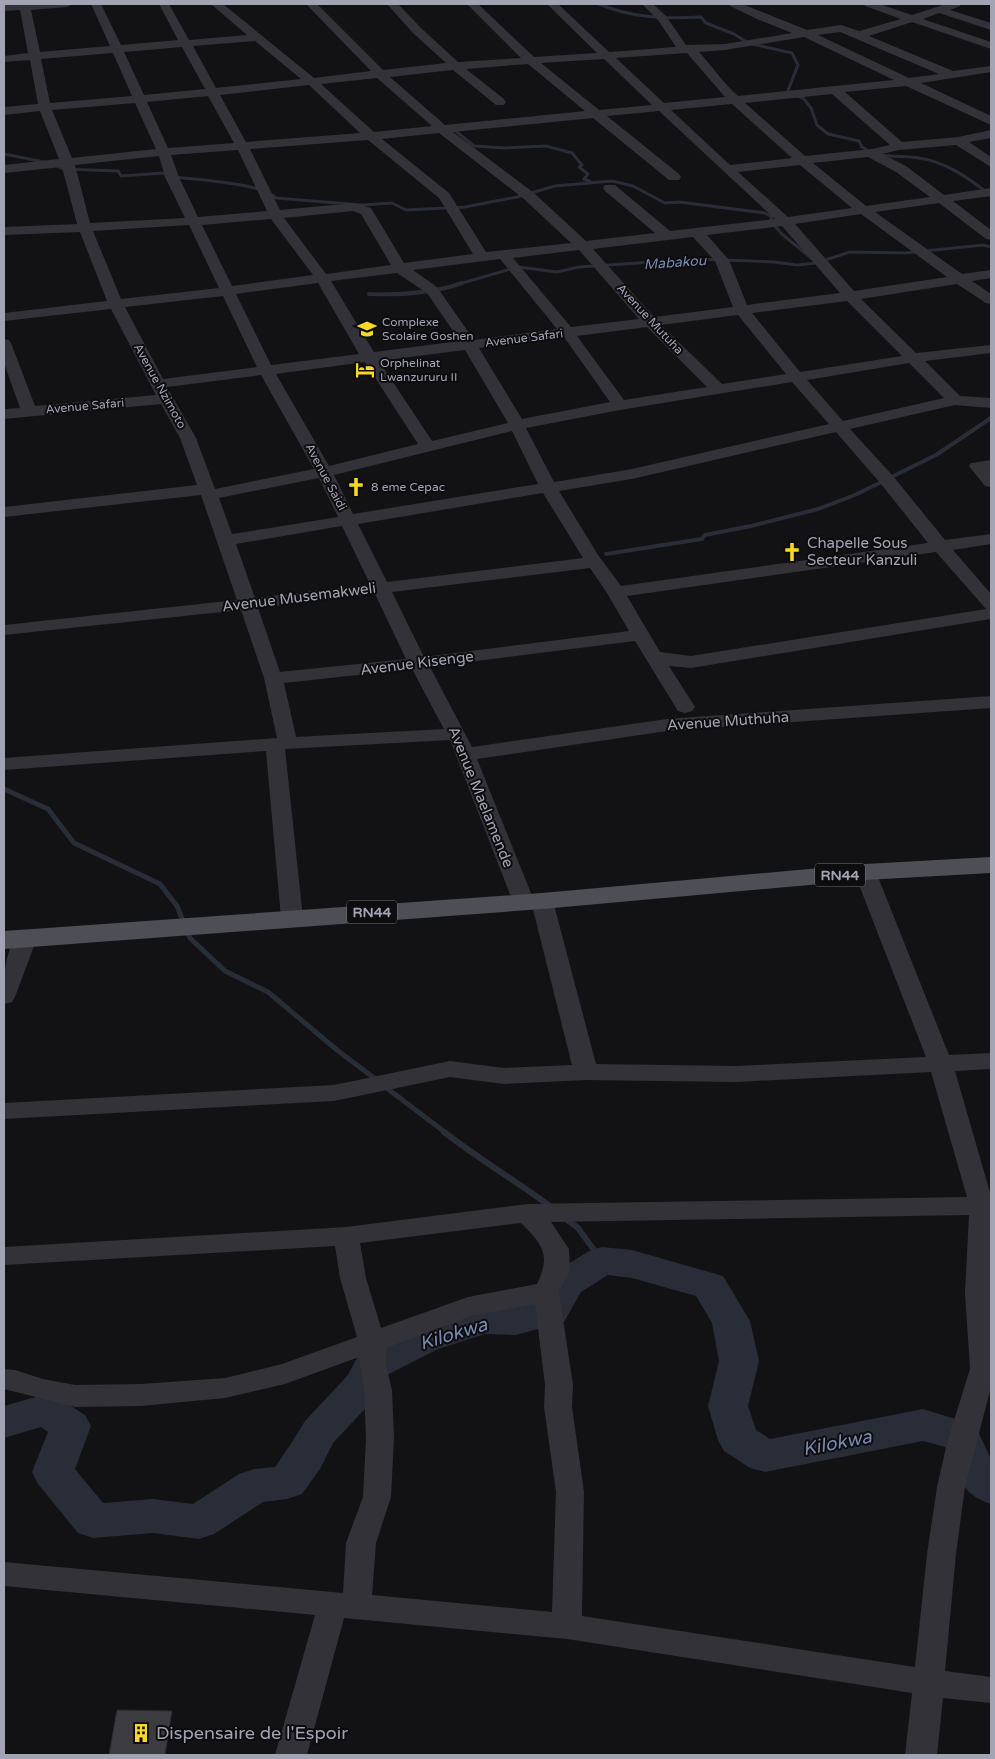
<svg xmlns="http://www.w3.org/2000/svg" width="995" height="1759" font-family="'Varela Round',sans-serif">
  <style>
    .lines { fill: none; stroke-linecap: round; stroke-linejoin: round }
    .stream-far3 { stroke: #282d37; stroke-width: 3 }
    .stream-far2 { stroke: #282d37; stroke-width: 4 }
    .stream-far1 { stroke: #282d37; stroke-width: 5 }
    .stream { stroke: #282d37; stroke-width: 6 }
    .river { fill: #282d37; fill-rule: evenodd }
    .building { fill: #3c3b40; stroke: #2c2b2f }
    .minor { fill: #333238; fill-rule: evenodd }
    .major { fill: #4e4e57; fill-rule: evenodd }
    .labels { text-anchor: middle; stroke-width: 4; stroke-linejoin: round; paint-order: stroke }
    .far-street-label { font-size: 12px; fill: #a2a4b4; stroke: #0d0c0e }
    .far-poi-label { font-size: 12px; fill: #a2a4b4; stroke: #0d0c0e; text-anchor: start }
    .far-water-label { font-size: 14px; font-style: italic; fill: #788bb1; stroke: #0d0c0e }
    .shield { fill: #0d0c0e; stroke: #757682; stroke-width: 1 }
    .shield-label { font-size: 14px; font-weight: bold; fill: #a2a4b4 }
    .poi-label { font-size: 15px; fill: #a2a4b4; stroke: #0d0c0e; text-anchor: start }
    .street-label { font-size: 15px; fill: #a2a4b4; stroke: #0d0c0e }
    .near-poi-label { font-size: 18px; fill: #a2a4b4; stroke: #0d0c0e; text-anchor: start }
    .near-water-label { font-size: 19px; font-style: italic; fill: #788bb1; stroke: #0d0c0e }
  </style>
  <rect width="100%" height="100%" fill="#121113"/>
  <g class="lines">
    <g class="stream-far3">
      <path d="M599,4c33,14 66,15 102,13l5,6 28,11 14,9 44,10 6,12 -11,28 16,5 8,10 6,17 11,9 31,7 3,6 10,6"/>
      <polyline points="452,128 474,146 504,148 546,146 572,153 582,165 579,167 588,174 584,179 591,182"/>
      <polyline points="4,154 44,162"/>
      <path d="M880,155c13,2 26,1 39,3 28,4 51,21 72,38"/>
      <path d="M53,164l10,5 55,2 3,5 42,-3 4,3c26,4 93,6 109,22l86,7 30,-2 14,7 59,-3 52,-10 38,-11 57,-5 21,5 32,17 14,-1 86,11 7,4 -2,4 13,14 28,23"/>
      <polyline points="459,284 518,267 557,272 579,267 697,259 774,262 797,265 816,263 850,252 905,253 983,245 991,247"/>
    </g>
    <g class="stream-far2">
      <path d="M369,294c30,1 65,-1 93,-11"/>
      <polyline points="606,554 702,539 705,535 751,526 818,509 855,495 936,455 991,418"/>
    </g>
    <g class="stream-far1">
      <polyline points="4,789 48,809 74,843 160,884 177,906 190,938 225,971 268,992 337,1050 378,1081"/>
      <polyline points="384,1086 446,1133"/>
    </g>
    <g class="stream">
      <path d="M444,1132c35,27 72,49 107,75"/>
      <polyline points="566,1219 578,1228 602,1261"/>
    </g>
    <path class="river" d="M602,1247l30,3 91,26 27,45 9,40 -11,45 8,24 14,9 153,-30 52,16 16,34v45c-30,-9 -34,-30 -46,-57l-22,-6 -158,31 -15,-4 -26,-17 -6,-11 -10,-34 11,-45 -7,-38 -16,-27 -64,-18 -24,-3 -27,17 -17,30 -48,13 -31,-1 -47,15 -51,26 -11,22 -43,46 -13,26 -18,25 -15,5 -24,3 -49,32 -15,5 -46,-6 -60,5 -15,-5 -40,-49 -6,-12 16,-40 -7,-5 -37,11v-32l42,-12 14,5 25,16 6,11 -16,43 28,34 50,-4 40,5 46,-30 15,-5 21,-2 15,-22 15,-24 43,-46 11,-21 51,-25 74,-25 32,1 21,-4 18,-29 34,-21z"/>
  </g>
  <polygon class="building" points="117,1710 172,1711 165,1755 109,1755"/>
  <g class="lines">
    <g class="minor">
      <path d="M19,4h54l-6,3 -36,3 9,42 70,-6 -19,-42h10l20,41 57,-5 -19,-36h10l20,36 58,-5 -36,-31h12l91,74 57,-7 -65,-67h11l66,66 63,-7 -33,-30 -26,-29h11l23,24 37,34 63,-4 -54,-54h11l56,53 63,-4 -50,-49h11l51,48 67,-5 -18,-27 -16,-16h11l13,12 20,29 39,-1 67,-11 -35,-14 -27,-13 -1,-2h13l65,26 34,-5 18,6 42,-12 -36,-13 -1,-2h15l33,11 34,-11h15l-1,2 -10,4 41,13v7l-52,-17 -16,6 68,23v7l-79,-27 -43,14 84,35 38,-5v6l-70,11 70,33v9l-85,-39 -61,6 57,50 56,-5 33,-7v8l-22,4 22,15v10l-35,-22 -57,5 -17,4 24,12 38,29 47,-7v8l-38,5 38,29v10l-5,-1 -47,-36 -64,9 87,62 29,-4v8l-19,3 19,13v10l-5,-1 -29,-19 -96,15 55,54 75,-8v8l-66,8 35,35 31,2v10l-36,-3 -105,24 43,47 52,64 46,-6v10l-38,6 38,44v25l-300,49 -22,-2 26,41 -3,4 -7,2 -7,-2 -43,-70 -205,26 42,80 195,-28 324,-23v12l-324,23 -190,28 56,139 9,-4 8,2 3,5 43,163 140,2 190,-9 -72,-185 4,-4 7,-2 7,2 4,4 73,183 42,-2v16l-36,2 36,125v191l-26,100 -9,67 -11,117 46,6v26l-48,-5 -6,57h-32l7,-62 -345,-54 -223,-21 -37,137h-32l40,-140 -311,-29v-24l339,31 3,-50 17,-46 3,-59 -2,-48 -5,-33 -74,27 -60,14 -84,8 -66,1 -71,-18v-20l11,1 28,9 32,6 66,-1 84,-6 57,-14 75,-27 -17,-59 -5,-32 -331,19v-18l342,-20 181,-23 440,-7 -36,-125 -195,10 -150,-2 -82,4 -54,-7 -116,24 -330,18v-16l330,-18 116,-24 54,7 68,-3 -40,-160 -8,4 -8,-2 -3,-5 -63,-162 -165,9 18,169 -3,5 -8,2 -8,-2 -3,-5 -15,-167 -262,19v-12l273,-20 -13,-60 -23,-68 -237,25v-10l233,-25 -36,-105 -197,22v-10l193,-22 -17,-47 -19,-34 -157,15v-10l16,-1 -16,-45v-24l5,1 2,3 24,63 121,-11 -45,-86 -107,12v-8l103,-12 -27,-69 -76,3v-8l73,-3 -15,-57 -58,6v-8l55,-6 -19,-48 -36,4v-8l34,-3 -8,-44 -26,2v-6l24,-3 -8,-43 -16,1v-6zM840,32l99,42 -30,4 -91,-43zM804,37l90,43 -156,16c-15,-13 -25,-29 -39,-44l26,-2zM255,41l46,38 -85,9 -23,-42zM182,47l23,42 -61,6 -20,-43zM113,53l19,43 -82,7 -9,-44zM687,53l38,44 -61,6 -48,-45zM604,59l48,46 -53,5 -58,-47zM528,64l57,47 -140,14 -55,-48 63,-7 43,35h8l2,-3 -2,-3 -38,-30zM377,78l55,48 -58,6 -53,-48zM309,85l51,48 -114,9 -26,-47zM832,94l58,51 -18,4 -67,7 -60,-53zM208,96l26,47 -66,5 -21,-46zM135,103l21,46 -84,9 -20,-48zM732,104l60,54 -62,7 -59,-55zM659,111l116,108 -105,12 -55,-46h-10l-2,3 2,3 50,42 -69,8 -52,-48 -81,-61 140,-14 76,62h10l2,-3 -2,-3 -72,-58zM439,133l85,66 47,44 -85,9 -37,-59 -67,-54zM368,140l71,58 34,56 -69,9 -33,-55 -17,-5 -74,7 -30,-61zM238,150l29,61 -69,6 -19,-40 -8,-22zM159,156l6,21 20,41 -95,5 -15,-58zM868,157l28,15 34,25 -64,9 -53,-43zM800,165l52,43 -64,9 -50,-45zM353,211l8,3 30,51 -65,9 -42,-56zM861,214l86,63 -93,14 -59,-67zM271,219l42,56 -81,11 -30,-61zM189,225l30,63 -98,11 -28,-68zM782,226l58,67 -93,12 -18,-45 -22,-25zM693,237l22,24 18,46 -79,10 -61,-68zM579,250l60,69 -68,8 -58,-69zM500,259l57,70 -83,11 -37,-53 -24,-17zM397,273l30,20 33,48 -86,11 -43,-71zM318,283l41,71 -88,11 -35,-71zM223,296l34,71 -94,12 -38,-72zM847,301l55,55 -102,16 -48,-59zM738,315l48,59 -64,10 -61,-59zM647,327l60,60 -83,13 -47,-64zM564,337l46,65 -88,17 -43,-71zM465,350l43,73 -76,18 -53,-80zM365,362l53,82 -89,22 -53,-92zM909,363l35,35 -101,23 -36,-41zM261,375l53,94 -99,20 -19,-51 -29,-51zM792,382l37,42 -197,45 -78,13 -28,-54 94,-18zM512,431l26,53 -185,30 -19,-39zM836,432l45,52 47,59 -307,43 -23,-31 -39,-64 73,-12zM319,478l19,39 -106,17 -13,-36zM543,493l40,65 -196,24 -29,-58zM342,526l28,58 -115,14 -19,-54zM936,552l50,57 -295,47 -31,-4 -33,-56zM590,568l17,25 22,38 -205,26 -32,-65zM375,594l31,65 -126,13 -22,-64zM412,669l32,60 -148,8 -12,-54zM969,1215l-4,78 5,76 -23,74 -10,44 -10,67 -12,113 -333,-51 2,-124 -12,-85 1,-22 -14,-93 11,-23 -1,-20 -18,-27zM521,1223c22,22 30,31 16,61l-69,13 -87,31 -15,-50 -6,-35zM535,1304l10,81 -1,22 12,85 -4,120 -180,-17 4,-52 15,-46 3,-59 -2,-48 -6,-25v-17l85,-32z"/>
      <polygon points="991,460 991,470 989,470 991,472 991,487 985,486 969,466 971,463"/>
      <path d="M26,931l8,2 3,5 -22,59 -3,5 -8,2c0,-26 -1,-48 14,-71z"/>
    </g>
    <polygon class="major" points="991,857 991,873 865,880 542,909 4,949 4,931 542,893 865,864"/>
  </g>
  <defs>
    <g id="school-bare" transform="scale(1.5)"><path d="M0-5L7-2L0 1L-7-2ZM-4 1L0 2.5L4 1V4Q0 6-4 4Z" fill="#f6d826" stroke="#0d0c0e" stroke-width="2.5" paint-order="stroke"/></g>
    <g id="hotel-bare" transform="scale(1.5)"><path d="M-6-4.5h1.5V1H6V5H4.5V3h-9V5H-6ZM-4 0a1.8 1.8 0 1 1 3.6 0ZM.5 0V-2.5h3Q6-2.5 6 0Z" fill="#f6d826" stroke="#0d0c0e" stroke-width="2.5" paint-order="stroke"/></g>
    <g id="church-bare" transform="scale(1.5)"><path d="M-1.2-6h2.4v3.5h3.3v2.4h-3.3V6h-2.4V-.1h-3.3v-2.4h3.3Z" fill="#f6d826" stroke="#0d0c0e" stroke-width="2.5" paint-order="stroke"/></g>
    <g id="building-bare" transform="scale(1.5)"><path d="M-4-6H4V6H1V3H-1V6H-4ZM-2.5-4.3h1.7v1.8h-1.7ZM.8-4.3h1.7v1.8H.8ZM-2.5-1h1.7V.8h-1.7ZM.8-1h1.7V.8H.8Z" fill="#f6d826" stroke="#0d0c0e" stroke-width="2.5" paint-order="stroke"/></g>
  </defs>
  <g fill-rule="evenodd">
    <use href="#school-bare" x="367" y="329"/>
    <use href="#hotel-bare" x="365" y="370"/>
    <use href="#church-bare" x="356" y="487"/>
    <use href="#church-bare" x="792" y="552"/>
    <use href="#building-bare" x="141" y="1733"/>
  </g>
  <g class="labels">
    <g class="far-street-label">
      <text transform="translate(650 319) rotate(47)" y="4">Avenue Mutuha</text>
      <text transform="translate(524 338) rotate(-7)" y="4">Avenue Safari</text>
      <text transform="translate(160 386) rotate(61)" y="4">Avenue Nzimoto</text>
      <text transform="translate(85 406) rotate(-5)" y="4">Avenue Safari</text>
      <text transform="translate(326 477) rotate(62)" y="4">Avenue Saidi</text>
    </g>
    <g class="far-poi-label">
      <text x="382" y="326">Complexe<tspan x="382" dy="14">Scolaire Goshen</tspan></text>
      <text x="380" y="367">Orphelinat<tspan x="380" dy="14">Lwanzururu II</tspan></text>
      <text x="371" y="491">8 eme Cepac</text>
    </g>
    <g class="far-water-label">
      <text transform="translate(675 262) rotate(-4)" y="5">Mabakou</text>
    </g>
    <g class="shield">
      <rect x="815" y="863.5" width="50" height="23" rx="4"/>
      <rect x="347" y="900.5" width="50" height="23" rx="4"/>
    </g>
    <g class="shield-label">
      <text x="840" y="880">RN44</text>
      <text x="372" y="917">RN44</text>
    </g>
    <g class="poi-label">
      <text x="807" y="548">Chapelle Sous<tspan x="807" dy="17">Secteur Kanzuli</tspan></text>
    </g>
    <g class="street-label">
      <text transform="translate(299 597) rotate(-7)" y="5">Avenue Musemakweli</text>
      <text transform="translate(417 663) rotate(-7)" y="5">Avenue Kisenge</text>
      <text transform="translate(728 721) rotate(-4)" y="5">Avenue Muthuha</text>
      <text transform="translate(481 797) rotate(68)" y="5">Avenue Maelamende</text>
    </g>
    <g class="near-poi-label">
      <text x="156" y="1739">Dispensaire de l'Espoir</text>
    </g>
    <g class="near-water-label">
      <text transform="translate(453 1333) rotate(-17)" y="7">Kilokwa</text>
      <text transform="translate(837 1442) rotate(-11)" y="7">Kilokwa</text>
    </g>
  </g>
  <rect width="995" height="1759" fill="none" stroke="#a2a4b4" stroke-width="10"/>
</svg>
